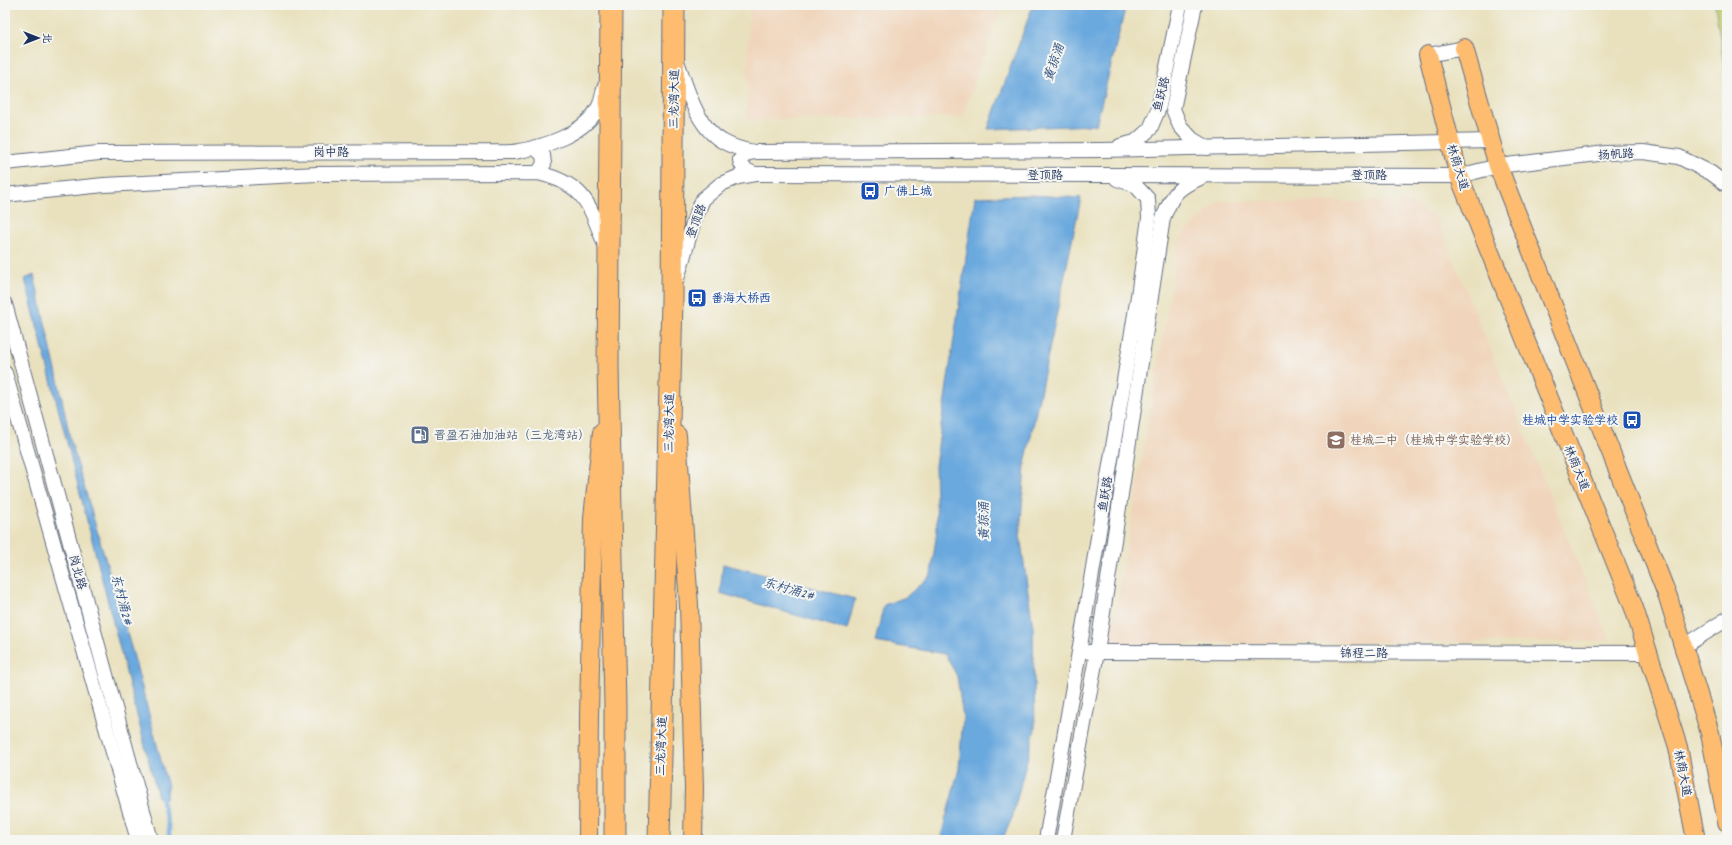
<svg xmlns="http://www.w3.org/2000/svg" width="1732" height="845" font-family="Dekko,'LXGW WenKai TC',sans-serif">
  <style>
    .built { fill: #f0d5bc }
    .green { fill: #c1cd6f; stroke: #6e7e66 }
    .water { fill: #6ba9de; stroke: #436c9e }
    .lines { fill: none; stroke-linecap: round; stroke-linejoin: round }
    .stream { stroke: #6ba9de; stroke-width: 4.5 }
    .minor-casing { stroke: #636d80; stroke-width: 16 }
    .major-casing { stroke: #636d80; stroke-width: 20 }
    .highway-casing { stroke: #636d80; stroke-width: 23 }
    .minor { stroke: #fff; stroke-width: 14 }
    .major { stroke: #fdbc70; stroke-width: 18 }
    .highway { stroke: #fdbc70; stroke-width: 21 }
    .labels { text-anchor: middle; stroke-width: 4; stroke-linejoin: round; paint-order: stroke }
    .street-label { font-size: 12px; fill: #1b2f5e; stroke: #f6f6f2 }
    .transit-label { font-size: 12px; fill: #164399; stroke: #f6f6f2; text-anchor: start }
    .service-label { font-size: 12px; fill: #4e5e75; stroke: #f6f6f2; text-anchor: start }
    .education-label { font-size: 12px; fill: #785e54; stroke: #f6f6f2; text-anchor: start }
    .water-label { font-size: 13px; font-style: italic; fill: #335484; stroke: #f6f6f2 }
  </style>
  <rect width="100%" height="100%" fill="#f6f6f2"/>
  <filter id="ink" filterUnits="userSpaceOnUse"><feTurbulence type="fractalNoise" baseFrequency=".025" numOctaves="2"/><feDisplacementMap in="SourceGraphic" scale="8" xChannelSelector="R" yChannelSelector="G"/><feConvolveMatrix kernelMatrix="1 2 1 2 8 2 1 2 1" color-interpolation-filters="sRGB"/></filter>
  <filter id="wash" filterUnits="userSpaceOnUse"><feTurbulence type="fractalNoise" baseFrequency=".012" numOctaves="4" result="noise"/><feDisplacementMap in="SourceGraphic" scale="16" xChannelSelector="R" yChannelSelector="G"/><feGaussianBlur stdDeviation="0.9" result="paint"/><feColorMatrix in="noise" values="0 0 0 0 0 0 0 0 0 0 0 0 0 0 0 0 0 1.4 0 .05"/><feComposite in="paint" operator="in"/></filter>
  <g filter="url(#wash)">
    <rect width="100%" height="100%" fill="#e9e1be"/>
    <g class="built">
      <polygon points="749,5 1002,5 962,117 747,120"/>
      <polygon points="1218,201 1408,202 1436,218 1610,641 1110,644 1180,238"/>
    </g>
    <polygon class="green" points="1715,5 1727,5 1727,87"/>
    <g class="water">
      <polygon points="1033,5 1126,5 1096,125 988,129"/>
      <polygon points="1030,195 1081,198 1025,464 1020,535 1033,628 1035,729 1012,818 1002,840 940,840 959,769 963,717 957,676 945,654 875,642 884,605 906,597 931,575 937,530 935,466 975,197"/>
      <polygon points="34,275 57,375 70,438 134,657 168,787 166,799 158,797 25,279"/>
      <polygon points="723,564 855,599 847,630 720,593"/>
    </g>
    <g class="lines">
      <polyline class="stream" points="160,793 169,828 169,840"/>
    </g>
  </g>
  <g filter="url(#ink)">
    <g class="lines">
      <g class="minor-casing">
        <g id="minor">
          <polyline points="1195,5 1173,109 1180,126 1192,139 1207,148"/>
          <polyline points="1428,55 1464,48"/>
          <path d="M678,64c9,25 19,63 44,77 10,6 21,9 32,11l348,-2 388,-9"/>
          <polyline points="1120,146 1135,142 1150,129 1158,110 1180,5"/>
          <polyline points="535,148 543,155 544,164 538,173"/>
          <path d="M754,152l-8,2 -6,6c2,9 7,11 15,14"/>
          <path d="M5,163l94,-10 415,-1c30,-5 73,-18 86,-48 2,-6 3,-13 5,-18"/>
          <path d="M5,195l99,-10 213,-11 221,-1c47,11 51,31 67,72"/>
          <polyline points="677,279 694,220 703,199 721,184 738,177 755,174 1459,176 1498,166 1606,153 1643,152 1679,157 1711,173 1727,185"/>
          <polyline points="5,304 151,840"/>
          <polyline points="5,373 138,840"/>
          <polyline points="1683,647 1727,619"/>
          <polyline points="1089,652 1648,653"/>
          <polyline points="1046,840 1079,652 1138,296 1149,218 1148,199 1135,185 1117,179"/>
          <path d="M1063,840l34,-188 66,-434c10,-24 13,-30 37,-40"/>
        </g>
      </g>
      <g class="major-casing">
        <g id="major">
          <polyline points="1464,48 1498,166 1668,597 1710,733 1727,822"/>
          <polyline points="1428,55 1459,176 1634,608 1678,747 1696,840"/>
          <polyline points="677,435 689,605 694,788 693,840"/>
          <polyline points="588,840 589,716 593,518 602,432"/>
        </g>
      </g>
      <g class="highway-casing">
        <g id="highway">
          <polyline points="611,5 608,366 615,705 615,840"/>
          <polyline points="659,840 672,299 674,5"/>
        </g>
      </g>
      <use href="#minor" class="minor"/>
      <use href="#major" class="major"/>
      <use href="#highway" class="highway"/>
    </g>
  </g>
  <defs>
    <g id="bus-square" transform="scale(1)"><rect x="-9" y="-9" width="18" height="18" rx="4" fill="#1a4fb4" stroke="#f6f6f2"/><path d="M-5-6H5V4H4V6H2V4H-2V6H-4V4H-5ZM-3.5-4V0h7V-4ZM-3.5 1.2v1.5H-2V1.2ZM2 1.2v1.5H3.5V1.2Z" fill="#fff"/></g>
    <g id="fuel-square" transform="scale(1)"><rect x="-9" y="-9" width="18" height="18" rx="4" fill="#5c6f8a" stroke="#f6f6f2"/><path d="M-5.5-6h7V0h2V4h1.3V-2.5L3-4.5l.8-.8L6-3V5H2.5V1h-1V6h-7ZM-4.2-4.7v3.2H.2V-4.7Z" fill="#fff"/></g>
    <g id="school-square" transform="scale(1)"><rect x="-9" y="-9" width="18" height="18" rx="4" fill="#8d6e63" stroke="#f6f6f2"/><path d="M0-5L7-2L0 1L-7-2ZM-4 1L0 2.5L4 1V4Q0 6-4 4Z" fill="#fff"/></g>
  </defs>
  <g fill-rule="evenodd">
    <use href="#bus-square" x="870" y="191"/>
    <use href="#bus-square" x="697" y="298"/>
    <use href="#bus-square" x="1632" y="420"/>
    <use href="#fuel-square" x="420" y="435"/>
    <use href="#school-square" x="1336" y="440"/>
  </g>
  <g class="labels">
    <g class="street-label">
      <text transform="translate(1161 94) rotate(-76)" y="4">鱼跃路</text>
      <text transform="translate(674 99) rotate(-89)" y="4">三龙湾大道</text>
      <text x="331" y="156">岗中路</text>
      <text transform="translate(1616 154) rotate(-3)" y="4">扬帆路</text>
      <text transform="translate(1458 167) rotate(73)" y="4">林荫大道</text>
      <text x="1045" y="179">登顶路</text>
      <text x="1369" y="179">登顶路</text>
      <text transform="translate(696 221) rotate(-70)" y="4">登顶路</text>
      <text transform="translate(669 423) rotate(-89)" y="4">三龙湾大道</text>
      <text transform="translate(1577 468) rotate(68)" y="4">林荫大道</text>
      <text transform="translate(1105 494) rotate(-81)" y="4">鱼跃路</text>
      <text transform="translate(78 572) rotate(75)" y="4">岗北路</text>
      <text x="1364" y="657">锦程二路</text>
      <text transform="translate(661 746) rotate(-88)" y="4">三龙湾大道</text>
      <text transform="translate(1683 773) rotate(79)" y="4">林荫大道</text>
    </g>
    <g class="transit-label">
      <text x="884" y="195">广佛上城</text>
      <text x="711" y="302">番海大桥西</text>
      <text x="1618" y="424" text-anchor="end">桂城中学实验学校</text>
    </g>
    <g class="service-label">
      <text x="434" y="439">晋盈石油加油站（三龙湾站）</text>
    </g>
    <g class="education-label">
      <text x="1350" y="444">桂城二中（桂城中学实验学校）</text>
    </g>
    <g class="water-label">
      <text transform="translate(1053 62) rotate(-71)" y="5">黄猄涌</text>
      <text transform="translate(983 521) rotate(-91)" y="5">黄猄涌</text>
      <text transform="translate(789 588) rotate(16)" y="5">东村涌2#</text>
      <text transform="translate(123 599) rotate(76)" y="5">东村涌2#</text>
    </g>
  </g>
  <rect width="1732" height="845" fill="none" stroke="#f6f6f2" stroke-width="20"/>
  <g transform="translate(38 38) rotate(90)" stroke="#f6f6f2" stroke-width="3" paint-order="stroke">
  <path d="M0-3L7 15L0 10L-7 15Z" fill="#1b2f5e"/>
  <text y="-6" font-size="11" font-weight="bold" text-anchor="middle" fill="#1b2f5e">北</text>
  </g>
</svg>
